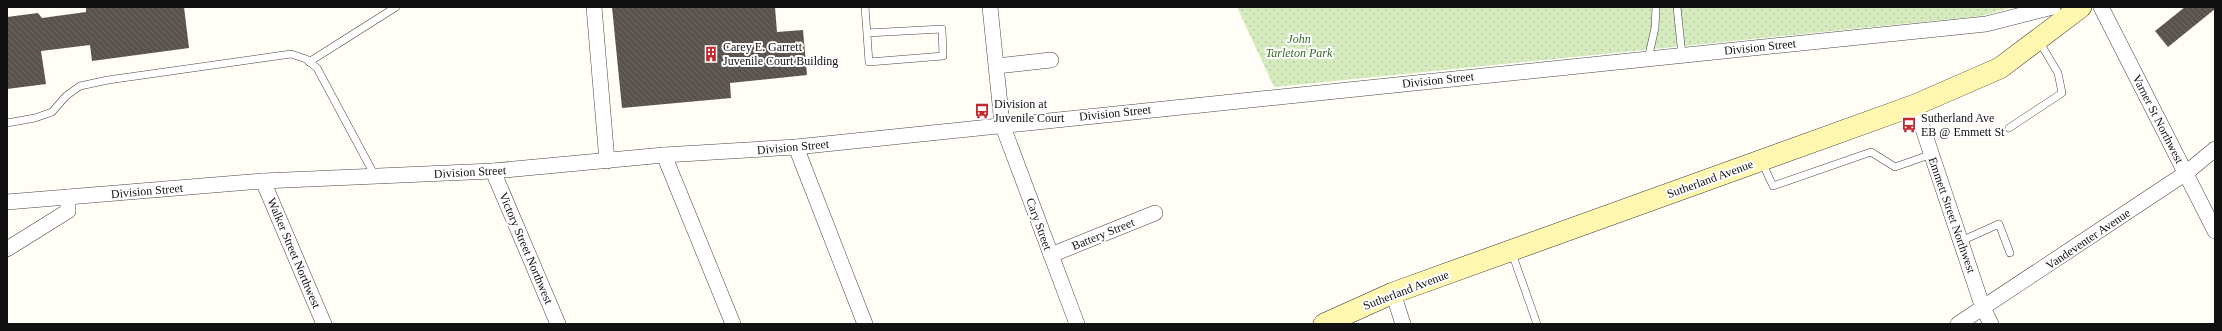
<svg xmlns="http://www.w3.org/2000/svg" width="2222" height="331" font-family="Georgia,serif">
  <style>
    .grass { fill: url(#grass-dots) }
    .building { fill: url(#building-back-hatch) }
    .lines { fill: none; stroke-linecap: round; stroke-linejoin: round }
    .lane-casing { stroke: #444; stroke-width: 8 }
    .street-casing { stroke: #444; stroke-width: 16 }
    .secondary-casing { stroke: #333; stroke-width: 22 }
    .lane { stroke: #fff; stroke-width: 7 }
    .street { stroke: #fff; stroke-width: 15 }
    .secondary { stroke: #fff6b0; stroke-width: 21 }
    .labels { text-anchor: middle; stroke-width: 4; stroke-linejoin: round; paint-order: stroke }
    .park-label { font-size: 12px; font-style: italic; fill: #2f6b1f; stroke: #fff }
    .poi-label { font-size: 12px; fill: #111; stroke: #fff; text-anchor: start }
    .street-label { font-size: 12px; fill: #111; stroke: #fff }
  </style>
  <defs>
    <pattern id="grass-dots" width="8" height="8" patternUnits="userSpaceOnUse"><rect width="8" height="8" fill="#d5ebbd"/><path d="M2 2h.1M6 6h.1" fill="none" stroke="#b6c8a1" stroke-width="1.8" stroke-linecap="round"/></pattern>
    <pattern id="building-back-hatch" width="6" height="6" patternUnits="userSpaceOnUse"><rect width="6" height="6" fill="#5a524d"/><path d="M-1 5l2 2M0 0l6 6M5-1l2 2" fill="none" stroke="#6d6662"/></pattern>
  </defs>
  <rect width="100%" height="100%" fill="#fffdf5"/>
  <polygon class="grass" points="1237,7 2013,7 1981,16 1274,87"/>
  <g class="building">
    <polygon points="86,7 184,7 189,48 92,61 90,45 41,51 46,84 7,89 7,17 38,13 42,18 86,12"/>
    <polygon points="612,7 775,7 777,32 803,30 807,75 730,83 731,98 622,108"/>
    <polygon points="2185,7 2215,7 2215,9 2168,47 2155,31"/>
  </g>
  <g class="lines">
    <g class="lane-casing">
      <g id="lane">
        <polyline points="865,7 869,62 943,56 942,29 867,33"/>
        <polyline points="1677,7 1682,55"/>
        <polyline points="1648,59 1655,28 1656,7"/>
        <polyline points="309,62 396,7"/>
        <polyline points="7,123 35,118 52,112 66,96 80,86 108,80 291,54 306,59 317,68 375,176"/>
        <polyline points="2009,128 2062,93 2058,73 2039,41"/>
        <polyline points="1762,162 1773,186 1871,152 1895,167 1932,154"/>
        <polyline points="1961,241 1999,224 2010,253"/>
        <polyline points="1512,253 1537,324"/>
      </g>
    </g>
    <g class="street-casing">
      <g id="street">
        <polyline points="594,7 607,161"/>
        <polyline points="990,7 1002,124 1077,324"/>
        <polyline points="2101,7 2215,231"/>
        <polyline points="997,66 1051,60"/>
        <polyline points="1915,105 1983,308 1991,324"/>
        <polyline points="796,147 865,324"/>
        <polyline points="664,155 733,324"/>
        <polyline points="493,171 558,324"/>
        <polyline points="263,181 324,324"/>
        <polyline points="7,202 263,181 493,171 664,155 796,147 1986,24 2053,7"/>
        <polyline points="7,249 68,211 68,197"/>
        <polyline points="1051,255 1155,213"/>
        <polyline points="1393,293 1403,324"/>
        <polyline points="1958,324 2186,173 2215,149"/>
      </g>
    </g>
    <g class="secondary-casing">
      <polyline id="secondary" points="1324,324 1393,293 1915,105 2000,68 2081,7"/>
    </g>
    <use href="#lane" class="lane"/>
    <use href="#street" class="street"/>
    <use href="#secondary" class="secondary"/>
  </g>
  <defs>
    <g id="building-bare" transform="scale(1.2)"><path d="M-4-6H4V6H1V3H-1V6H-4ZM-2.5-4.3h1.7v1.8h-1.7ZM.8-4.3h1.7v1.8H.8ZM-2.5-1h1.7V.8h-1.7ZM.8-1h1.7V.8H.8Z" fill="#c4262e" stroke="#fff" stroke-width="2.5" paint-order="stroke"/></g>
    <g id="bus-bare" transform="scale(1.2)"><path d="M-5-6H5V4H4V6H2V4H-2V6H-4V4H-5ZM-3.5-4V0h7V-4ZM-3.5 1.2v1.5H-2V1.2ZM2 1.2v1.5H3.5V1.2Z" fill="#c4262e" stroke="#fff" stroke-width="2.5" paint-order="stroke"/></g>
  </defs>
  <g fill-rule="evenodd">
    <use href="#building-bare" x="711" y="54"/>
    <use href="#bus-bare" x="982" y="111"/>
    <use href="#bus-bare" x="1909" y="125"/>
  </g>
  <g class="labels">
    <g class="park-label">
      <text x="1299" y="43">John<tspan x="1299" dy="14">Tarleton Park</tspan></text>
    </g>
    <g class="poi-label">
      <text x="723" y="51">Carey E. Garrett<tspan x="723" dy="14">Juvenile Court Building</tspan></text>
      <text x="994" y="108">Division at<tspan x="994" dy="14">Juvenile Court</tspan></text>
      <text x="1921" y="122">Sutherland Ave<tspan x="1921" dy="14">EB @ Emmett St</tspan></text>
    </g>
    <g class="street-label">
      <text transform="translate(1760 47) rotate(-6)" y="4">Division Street</text>
      <text transform="translate(1438 80) rotate(-6)" y="4">Division Street</text>
      <text transform="translate(1115 113) rotate(-6)" y="4">Division Street</text>
      <text transform="translate(2158 119) rotate(63)" y="4">Varner St Northwest</text>
      <text transform="translate(793 147) rotate(-5)" y="4">Division Street</text>
      <text transform="translate(470 172) rotate(-3)" y="4">Division Street</text>
      <text transform="translate(1710 179) rotate(-20)" y="4">Sutherland Avenue</text>
      <text transform="translate(147 191) rotate(-5)" y="4">Division Street</text>
      <text transform="translate(1952 215) rotate(71)" y="4">Emmett Street Northwest</text>
      <text transform="translate(1039 224) rotate(70)" y="4">Cary Street</text>
      <text transform="translate(1103 234) rotate(-22)" y="4">Battery Street</text>
      <text transform="translate(2088 239) rotate(-34)" y="4">Vandeventer Avenue</text>
      <text transform="translate(526 248) rotate(67)" y="4">Victory Street Northwest</text>
      <text transform="translate(294 253) rotate(67)" y="4">Walker Street Northwest</text>
      <text transform="translate(1406 290) rotate(-21)" y="4">Sutherland Avenue</text>
    </g>
  </g>
  <rect width="2222" height="331" fill="none" stroke="#111111" stroke-width="16"/>
</svg>
